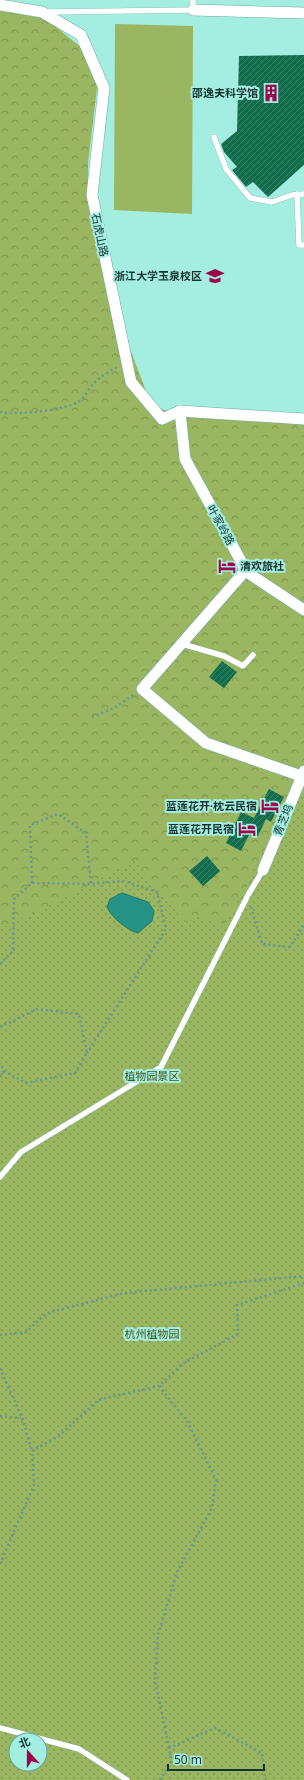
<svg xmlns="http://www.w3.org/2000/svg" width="304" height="1780" font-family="'Noto Sans','Noto Sans SC',sans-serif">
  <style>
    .park { fill: url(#park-crowns); fill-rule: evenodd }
    .garden { fill: url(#garden-dots); fill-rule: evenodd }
    .pitch { fill: #9bb661 }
    .water { fill: #269387; stroke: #21766d }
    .building { fill: url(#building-hatch) }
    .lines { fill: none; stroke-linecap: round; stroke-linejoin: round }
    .lane-casing { stroke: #67aea3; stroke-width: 6 }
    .street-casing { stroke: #67aea3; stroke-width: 12 }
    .path { stroke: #639990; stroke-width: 2.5; stroke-dasharray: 2 3; stroke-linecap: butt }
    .lane { stroke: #fff; stroke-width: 5.5 }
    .street { stroke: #fff; stroke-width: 11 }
    .labels { text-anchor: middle; stroke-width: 4; stroke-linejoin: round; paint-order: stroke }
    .poi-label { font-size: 11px; font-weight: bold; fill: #163430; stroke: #a4ede1; text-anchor: end }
    .street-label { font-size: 11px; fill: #163430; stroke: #a4ede1 }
    .park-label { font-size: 11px; fill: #455616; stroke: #a4ede1 }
  </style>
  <defs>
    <pattern id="park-crowns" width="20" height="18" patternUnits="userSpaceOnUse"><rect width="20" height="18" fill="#9bb661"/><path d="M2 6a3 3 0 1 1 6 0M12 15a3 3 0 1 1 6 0" fill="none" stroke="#7d9550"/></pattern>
    <pattern id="garden-dots" width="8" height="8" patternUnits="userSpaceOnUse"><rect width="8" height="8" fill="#9bb661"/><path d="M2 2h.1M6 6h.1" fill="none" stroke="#7d9550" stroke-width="1.8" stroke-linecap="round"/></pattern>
    <pattern id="building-hatch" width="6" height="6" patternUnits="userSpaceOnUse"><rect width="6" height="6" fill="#126d4d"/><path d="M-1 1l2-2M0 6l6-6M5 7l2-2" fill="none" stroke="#3c826a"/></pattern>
  </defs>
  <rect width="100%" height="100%" fill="#a4ede1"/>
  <path class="park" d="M0,9l38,3 62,51 -12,100v17l29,135 34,89 13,6 140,3v1367h-304zM16,1740h24v24h-24z"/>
  <path class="garden" d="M304,771v1009h-304v-851l60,-29 74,-40 52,64 11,-8 27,11 11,-20zM16,1740h24v24h-24z"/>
  <polygon class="pitch" points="115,24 193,26 192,214 114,210"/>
  <path class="water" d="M122,893l26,9 6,9 -2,10 -14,12c-11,-3 -26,-15 -31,-26l3,-8z"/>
  <g class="building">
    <polygon points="304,55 304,165 268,197 253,182 246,187 232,170 237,167 224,152 221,144 237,131 239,56"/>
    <polygon points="222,661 237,672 224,688 209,677"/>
    <polygon points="269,789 284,797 271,822 266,819 258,836 249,835 241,851 226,843 241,812 254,818"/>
    <polygon points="207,856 220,871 203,886 189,871"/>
  </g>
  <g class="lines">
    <g class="lane-casing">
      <g id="lane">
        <polyline points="47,12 193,10 193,0"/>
        <polyline points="214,137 226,169 250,198 272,202 292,195 304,194"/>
        <polyline points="297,194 299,245 304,245"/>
        <polyline points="182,644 224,656 243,666 253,655"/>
        <polyline points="0,1177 21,1152 161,1067 248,895 263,870"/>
        <polyline points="0,1728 79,1749 127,1780"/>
      </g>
    </g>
    <g class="street-casing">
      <g id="street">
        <polyline points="0,5 42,12 81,35 104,88 92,195 131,382 162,419 180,411 304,419"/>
        <polyline points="193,10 304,13"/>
        <polyline points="180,411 185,459 242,563 245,571 304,610"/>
        <polyline points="245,571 142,689 206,743 301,776"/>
        <polyline points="263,870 304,771"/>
      </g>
    </g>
    <g class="path">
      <path d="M0,412c17,3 67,-1 81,-12 5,-5 8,-12 13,-17 6,-6 16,-12 23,-16"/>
      <polyline points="92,717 114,708 133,695"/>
      <polyline points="32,883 30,825 58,814 86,833 91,884"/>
      <polyline points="251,907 262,944 290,947 304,925"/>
      <polyline points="0,964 13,951 14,899 32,883 91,884 123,881 157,892 166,929 87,1053"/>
      <polyline points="0,1027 37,1009 79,1014 87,1053 75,1073 26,1083 4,1071 0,1063"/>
      <polyline points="0,1077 4,1071"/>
      <polyline points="0,1335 26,1332 47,1313 124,1293 304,1276"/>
      <polyline points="0,1368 23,1420 32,1451"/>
      <polyline points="159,1386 187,1421 216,1480 212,1508 177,1572 158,1635 155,1680 169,1748"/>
      <polyline points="0,1416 21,1418"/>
      <polyline points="0,1564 34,1485 32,1451 60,1435 98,1400 159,1386 182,1364 238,1334 237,1305 304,1283"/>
      <polyline points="160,1780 171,1762 169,1748 215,1728 262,1753 265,1780"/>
    </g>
    <use href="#lane" class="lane"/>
    <use href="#street" class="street"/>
  </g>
  <defs>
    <g id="building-bare" transform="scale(1.38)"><path d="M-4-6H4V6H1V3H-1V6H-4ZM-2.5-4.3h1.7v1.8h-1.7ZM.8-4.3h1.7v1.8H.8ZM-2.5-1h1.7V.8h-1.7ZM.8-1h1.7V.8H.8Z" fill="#9e044b" stroke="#a4ede1" stroke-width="2.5" paint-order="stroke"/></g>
    <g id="university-bare" transform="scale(1.38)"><path d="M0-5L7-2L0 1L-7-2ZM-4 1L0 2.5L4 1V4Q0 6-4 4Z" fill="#9e044b" stroke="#a4ede1" stroke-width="2.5" paint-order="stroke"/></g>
    <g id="hotel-bare" transform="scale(1.38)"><path d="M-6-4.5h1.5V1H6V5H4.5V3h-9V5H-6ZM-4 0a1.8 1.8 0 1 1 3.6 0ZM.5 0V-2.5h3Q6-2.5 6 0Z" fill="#9e044b" stroke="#a4ede1" stroke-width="2.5" paint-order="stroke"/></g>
  </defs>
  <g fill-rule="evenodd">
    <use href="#building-bare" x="271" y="93"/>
    <use href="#university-bare" x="215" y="276"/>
    <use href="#hotel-bare" x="227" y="566"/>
    <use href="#hotel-bare" x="270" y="806"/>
    <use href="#hotel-bare" x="247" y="829"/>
  </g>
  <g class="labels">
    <g class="poi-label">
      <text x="258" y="97">邵逸夫科学馆</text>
      <text x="202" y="280">浙江大学玉泉校区</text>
      <text x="240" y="570" text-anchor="start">清欢旅社</text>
      <text x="257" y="810">蓝莲花开·枕云民宿</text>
      <text x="234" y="833">蓝莲花开民宿</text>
    </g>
    <g class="street-label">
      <text transform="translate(100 235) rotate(78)" y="4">石虎山路</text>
      <text transform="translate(221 525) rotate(61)" y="4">叶家岭路</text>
      <text transform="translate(283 820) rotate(-68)" y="4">青芝坞</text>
    </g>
    <g class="park-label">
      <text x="152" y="1080">植物园景区</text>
      <text x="152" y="1338">杭州植物园</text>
    </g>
  </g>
  <g transform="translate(28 1752) rotate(339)"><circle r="19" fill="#a4ede1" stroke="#6ba39a"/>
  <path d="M0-3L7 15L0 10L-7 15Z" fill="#9e044b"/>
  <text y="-6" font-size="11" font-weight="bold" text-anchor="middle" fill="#163430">北</text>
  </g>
  <path d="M168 1764v6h96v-6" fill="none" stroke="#163430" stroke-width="2"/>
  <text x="174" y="1764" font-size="12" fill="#163430" stroke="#a4ede1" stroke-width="3" paint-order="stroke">50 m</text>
</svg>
